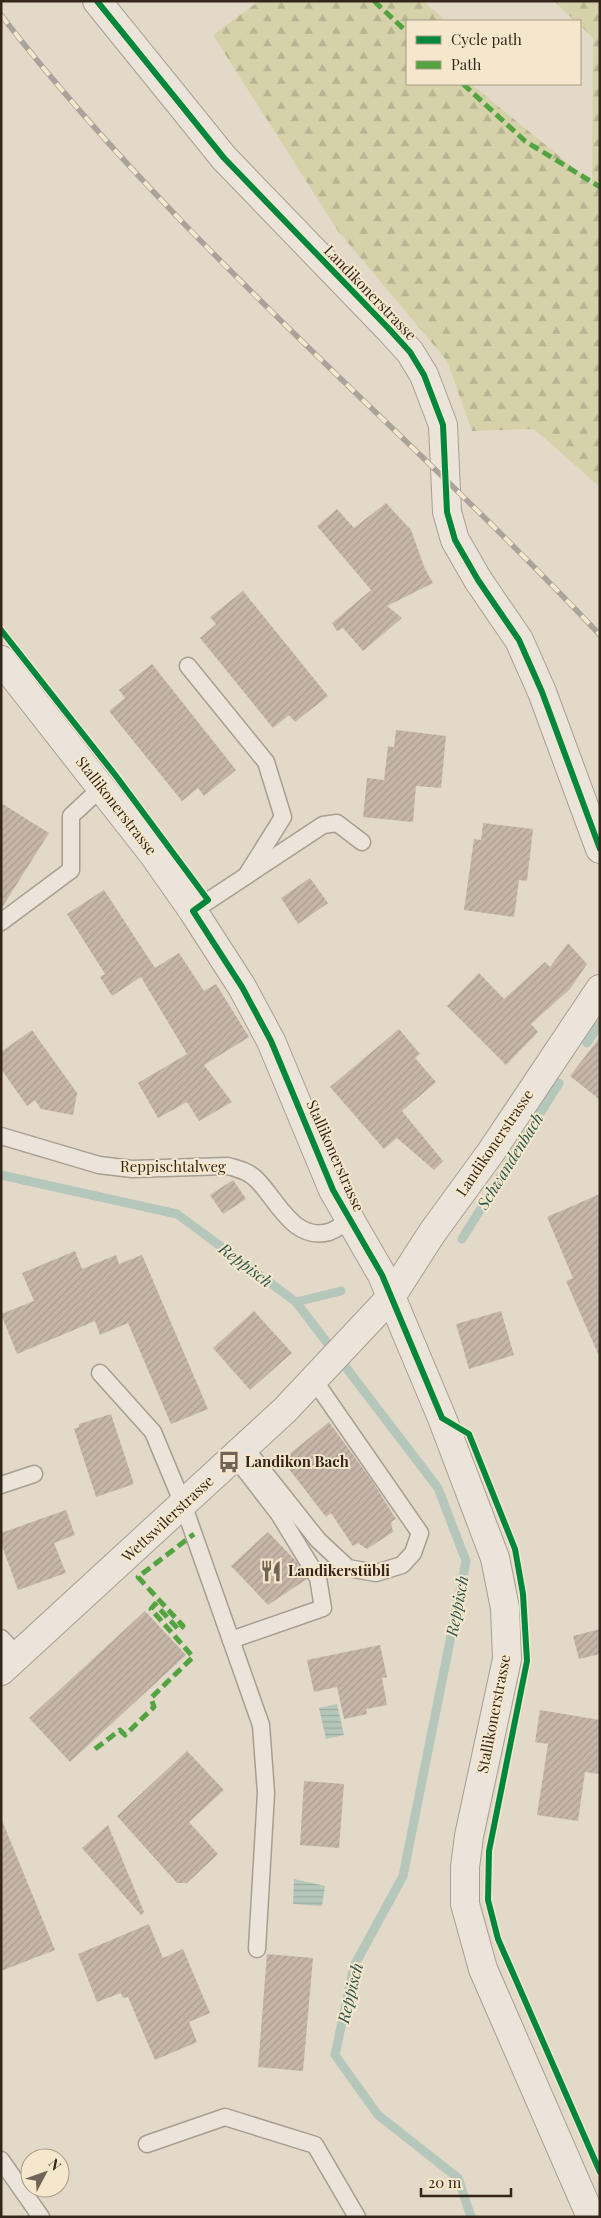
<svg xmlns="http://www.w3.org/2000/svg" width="601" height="2218" font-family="'Playfair Display',serif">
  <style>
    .forest { fill: url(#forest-firs) }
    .water { fill: url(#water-rules) }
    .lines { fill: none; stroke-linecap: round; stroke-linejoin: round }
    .stream { stroke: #b5c7ba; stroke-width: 9 }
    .building { fill: url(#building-hatch) }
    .service-casing { stroke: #a79e92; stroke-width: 19 }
    .tertiary-casing { stroke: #a79e92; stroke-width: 30 }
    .service { stroke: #ebe4da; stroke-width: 16 }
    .tertiary { stroke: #ebe4da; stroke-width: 28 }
    .rail-casing { stroke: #aaa39b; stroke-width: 5.5 }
    .rail { stroke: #f5e7cc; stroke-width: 4; stroke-dasharray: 11; stroke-linecap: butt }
    .quiet { stroke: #53a340; stroke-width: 5; stroke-dasharray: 10 5; stroke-linecap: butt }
    .cycleway-casing { stroke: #f5e7cc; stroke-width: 9 }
    .cycleway { stroke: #00873e; stroke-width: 6 }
    .labels { text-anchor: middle; stroke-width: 4; stroke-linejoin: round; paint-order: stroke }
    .street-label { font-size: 15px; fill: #35261b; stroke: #f5e7cc }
    .poi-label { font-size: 15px; font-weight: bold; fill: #35261b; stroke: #f5e7cc; text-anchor: start }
    .water-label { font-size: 16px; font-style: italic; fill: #2a554f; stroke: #f5e7cc }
  </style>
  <defs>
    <pattern id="forest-firs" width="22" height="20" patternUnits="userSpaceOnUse" patternTransform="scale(1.25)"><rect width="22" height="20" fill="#d5d2aa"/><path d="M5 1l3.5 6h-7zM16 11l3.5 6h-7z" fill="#b7b492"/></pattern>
    <pattern id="water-rules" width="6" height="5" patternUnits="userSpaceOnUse" patternTransform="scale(1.25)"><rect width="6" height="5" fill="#b5c7ba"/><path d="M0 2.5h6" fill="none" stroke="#9cab9f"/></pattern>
    <pattern id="building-hatch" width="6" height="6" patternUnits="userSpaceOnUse" patternTransform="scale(1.25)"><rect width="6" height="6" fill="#c6b6a9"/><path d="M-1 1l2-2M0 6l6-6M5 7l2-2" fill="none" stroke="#ab9c91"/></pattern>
  </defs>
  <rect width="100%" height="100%" fill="#e3d9c8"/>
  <polygon class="forest" points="259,1 423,1 446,21 407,21 407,84 471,84 592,183 593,38 580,25 580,21 575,21 554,1 600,1 600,487 534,429 472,431 447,361 338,231 213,35"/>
  <g class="water">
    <polygon points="337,1704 344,1735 326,1739 319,1708"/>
    <polygon points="294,1879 325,1886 322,1906 293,1904"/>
  </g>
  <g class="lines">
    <g class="stream">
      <polyline points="587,1043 600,1024"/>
      <polyline points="1,1175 177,1214 296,1302 438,1488 466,1561 403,1876 354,1966 335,2055 378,2115 458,2178 471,2217"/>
      <polyline points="462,1239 559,1083"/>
      <polyline points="296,1302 341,1291"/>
    </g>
  </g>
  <g class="building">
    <polygon points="386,503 411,530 425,569 433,583 387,606 402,618 363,651 343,628 337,631 332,623 371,590 317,526 337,509 354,528"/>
    <polygon points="243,591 328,696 295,722 289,715 273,728 200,638 216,624 210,617"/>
    <polygon points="152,664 236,770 204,796 198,788 182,801 109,711 125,698 119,690"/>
    <polygon points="396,730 446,736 441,788 416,786 413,822 363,817 367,778 384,780 388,746 394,747"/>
    <polygon points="1,803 49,833 1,909"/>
    <polygon points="483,823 533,829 527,881 519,880 514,917 464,910 474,839 481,840"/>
    <polygon points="310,878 328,903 298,924 281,898"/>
    <polygon points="104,890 155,968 179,953 204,991 216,984 249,1037 204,1065 232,1102 199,1121 187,1102 158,1118 138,1083 187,1054 141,977 112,996 100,977 105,974 67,914"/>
    <polygon points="568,943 587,964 570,989 531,1024 538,1032 506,1065 447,1006 479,973 504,999 545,962 550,967"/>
    <polygon points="399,1029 420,1054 415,1058 436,1082 402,1111 443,1161 434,1170 397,1138 384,1149 330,1087"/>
    <polygon points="32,1030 77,1093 73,1115 41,1109 35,1100 27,1106 1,1069 1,1052"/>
    <polygon points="600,1037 600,1100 570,1076"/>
    <polygon points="233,1180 246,1199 223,1214 210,1195"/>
    <polygon points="600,1194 600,1358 566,1281 573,1278 547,1217"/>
    <polygon points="75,1251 82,1269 116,1255 119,1264 142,1255 208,1409 171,1424 128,1323 100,1335 95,1321 17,1354 1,1314 34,1301 22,1273"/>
    <polygon points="254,1311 292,1353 250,1390 213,1348"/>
    <polygon points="501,1311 514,1355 469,1369 456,1324"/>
    <polygon points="111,1414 134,1484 96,1497 74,1429 79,1427 79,1424"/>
    <polygon points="329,1422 372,1481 396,1519 391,1522 393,1532 367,1549 358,1543 353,1546 331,1513 326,1517 282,1460"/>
    <polygon points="66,1510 75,1535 54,1543 66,1573 18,1590 1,1543 1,1533"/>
    <polygon points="268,1532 297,1562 307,1579 268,1605 231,1566"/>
    <polygon points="145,1611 186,1655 70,1762 29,1718"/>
    <polygon points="600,1629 600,1654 579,1659 573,1636"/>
    <polygon points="380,1645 387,1677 382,1678 387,1705 366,1709 367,1714 344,1719 337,1687 314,1692 307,1660"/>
    <polygon points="540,1710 600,1720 600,1774 585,1772 578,1821 537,1815 548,1744 535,1742"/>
    <polygon points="187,1751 224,1790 189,1822 218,1854 187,1883 177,1883 117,1816"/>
    <polygon points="304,1781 344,1784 339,1848 300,1845"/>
    <polygon points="1,1818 55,1950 1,1971"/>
    <polygon points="108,1825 144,1912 141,1915 82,1848"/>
    <polygon points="149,1924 163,1958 183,1949 210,2013 189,2022 197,2042 155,2060 128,1997 123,1998 121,1993 97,2002 78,1954"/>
    <polygon points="267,1954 313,1958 303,2071 258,2067"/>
  </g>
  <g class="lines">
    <g class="service-casing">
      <g id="service">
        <polyline points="188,666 266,762 283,817 246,876"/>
        <polyline points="193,911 323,825 337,823 362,842"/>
        <polyline points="1,922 71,870 71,816 102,787"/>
        <path d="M1,1136l98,29 33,4 96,-3c10,3 20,5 28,13 21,20 37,63 73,53 7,-2 14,-8 21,-12"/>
        <polyline points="100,1373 153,1432 183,1504 261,1725 266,1793 257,1949"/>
        <polyline points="245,1448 318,1540 348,1568 376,1573 402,1565 413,1553 420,1533 314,1380"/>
        <polyline points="1,1485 34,1474"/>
        <polyline points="1,1638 18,1656"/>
        <polyline points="231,1640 323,1608 318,1578 279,1514 235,1457"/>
        <polyline points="147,2144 225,2117 315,2145 357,2217"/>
        <polyline points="1,2160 41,2217"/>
      </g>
    </g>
    <g class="tertiary-casing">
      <g id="tertiary">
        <polyline points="97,1 224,158 390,330 410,352 424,375 443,425 447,512 455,540 478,580 519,640 542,692 600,849"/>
        <polyline points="1,660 153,854 193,911 242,987 271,1041 333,1190 382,1275 442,1418 495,1558 505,1608 507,1659 469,1836 465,1867 465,1904 483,1969 591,2217"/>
        <polyline points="1,1671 285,1410 391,1297 432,1233 491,1152 600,989"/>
      </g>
    </g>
    <use href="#service" class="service"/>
    <use href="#tertiary" class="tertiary"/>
    <g class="rail-casing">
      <path id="rail" d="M1,15c176,228 402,411 599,620"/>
    </g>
    <use href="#rail" class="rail"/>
    <g class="quiet">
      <polyline points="374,1 407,32"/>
      <polyline points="463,84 525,141 600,187"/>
      <polyline points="95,1749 120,1730 125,1735 154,1707 151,1698 193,1657 151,1609 155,1604 179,1630 183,1626 138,1577 194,1534"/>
    </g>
    <g class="cycleway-casing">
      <g id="cycleway">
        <polyline points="97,1 224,158 390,330 410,352 424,375 443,425 447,512 455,540 478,580 519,640 542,692 600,849"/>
        <polyline points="1,630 116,776 208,900 193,911 242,987 271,1041 333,1190 382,1275 442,1418 469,1434 515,1549 523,1594 527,1661 489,1851 488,1900 498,1939 600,2172"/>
      </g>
    </g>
    <use href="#cycleway" class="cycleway"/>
  </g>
  <defs>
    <g id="bus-bare" transform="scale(1.725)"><path d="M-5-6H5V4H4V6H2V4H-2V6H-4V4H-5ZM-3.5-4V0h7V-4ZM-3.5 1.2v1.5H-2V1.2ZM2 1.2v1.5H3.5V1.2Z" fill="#726558" stroke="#f5e7cc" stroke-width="2.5" paint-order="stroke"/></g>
    <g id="restaurant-bare" transform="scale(1.725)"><path d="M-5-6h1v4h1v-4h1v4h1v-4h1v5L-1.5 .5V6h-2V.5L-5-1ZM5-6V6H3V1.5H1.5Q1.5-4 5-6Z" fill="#726558" stroke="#f5e7cc" stroke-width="2.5" paint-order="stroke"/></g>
  </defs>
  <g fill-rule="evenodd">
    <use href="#bus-bare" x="229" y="1462"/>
    <use href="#restaurant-bare" x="271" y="1571"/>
  </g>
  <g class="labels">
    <g class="street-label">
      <text transform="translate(370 293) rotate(46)" y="5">Landikonerstrasse</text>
      <text transform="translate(116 806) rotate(52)" y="5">Stallikonerstrasse</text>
      <text transform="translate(495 1143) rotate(-56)" y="5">Landikonerstrasse</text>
      <text transform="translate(335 1156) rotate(66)" y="5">Stallikonerstrasse</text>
      <text x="173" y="1172">Reppischtalweg</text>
      <text transform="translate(168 1519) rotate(-43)" y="5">Wettswilerstrasse</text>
      <text transform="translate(494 1714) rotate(-79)" y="5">Stallikonerstrasse</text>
    </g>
    <g class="poi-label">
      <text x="245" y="1467">Landikon Bach</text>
      <text x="288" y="1576">Landikerstübli</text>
    </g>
    <g class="water-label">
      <text transform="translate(510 1161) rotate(-58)" y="6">Schwandenbach</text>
      <text transform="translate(246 1265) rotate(37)" y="6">Reppisch</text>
      <text transform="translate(457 1606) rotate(-79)" y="6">Reppisch</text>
      <text transform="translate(350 1993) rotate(-76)" y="6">Reppisch</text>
    </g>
  </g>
  <rect width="601" height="2218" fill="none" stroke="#35261b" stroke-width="5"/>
  <rect x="406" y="20" width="175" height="65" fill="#f5e7cc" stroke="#a89a85"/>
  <rect x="416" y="36" width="25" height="8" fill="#00873e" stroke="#a89a85"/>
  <text x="451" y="45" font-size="15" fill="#35261b">Cycle path</text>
  <rect x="416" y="61" width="25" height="8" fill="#53a340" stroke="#a89a85"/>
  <text x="451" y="70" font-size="15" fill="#35261b">Path</text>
  <g transform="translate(45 2173) rotate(49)"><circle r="24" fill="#f5e7cc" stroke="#a89a85"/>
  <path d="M0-4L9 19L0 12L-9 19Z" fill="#726558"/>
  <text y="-8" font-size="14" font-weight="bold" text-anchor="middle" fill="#35261b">N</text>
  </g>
  <path d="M421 2188v8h90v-8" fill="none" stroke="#35261b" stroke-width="2.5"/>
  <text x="428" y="2188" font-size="15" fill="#35261b" stroke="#f5e7cc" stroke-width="4" paint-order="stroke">20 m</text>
</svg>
